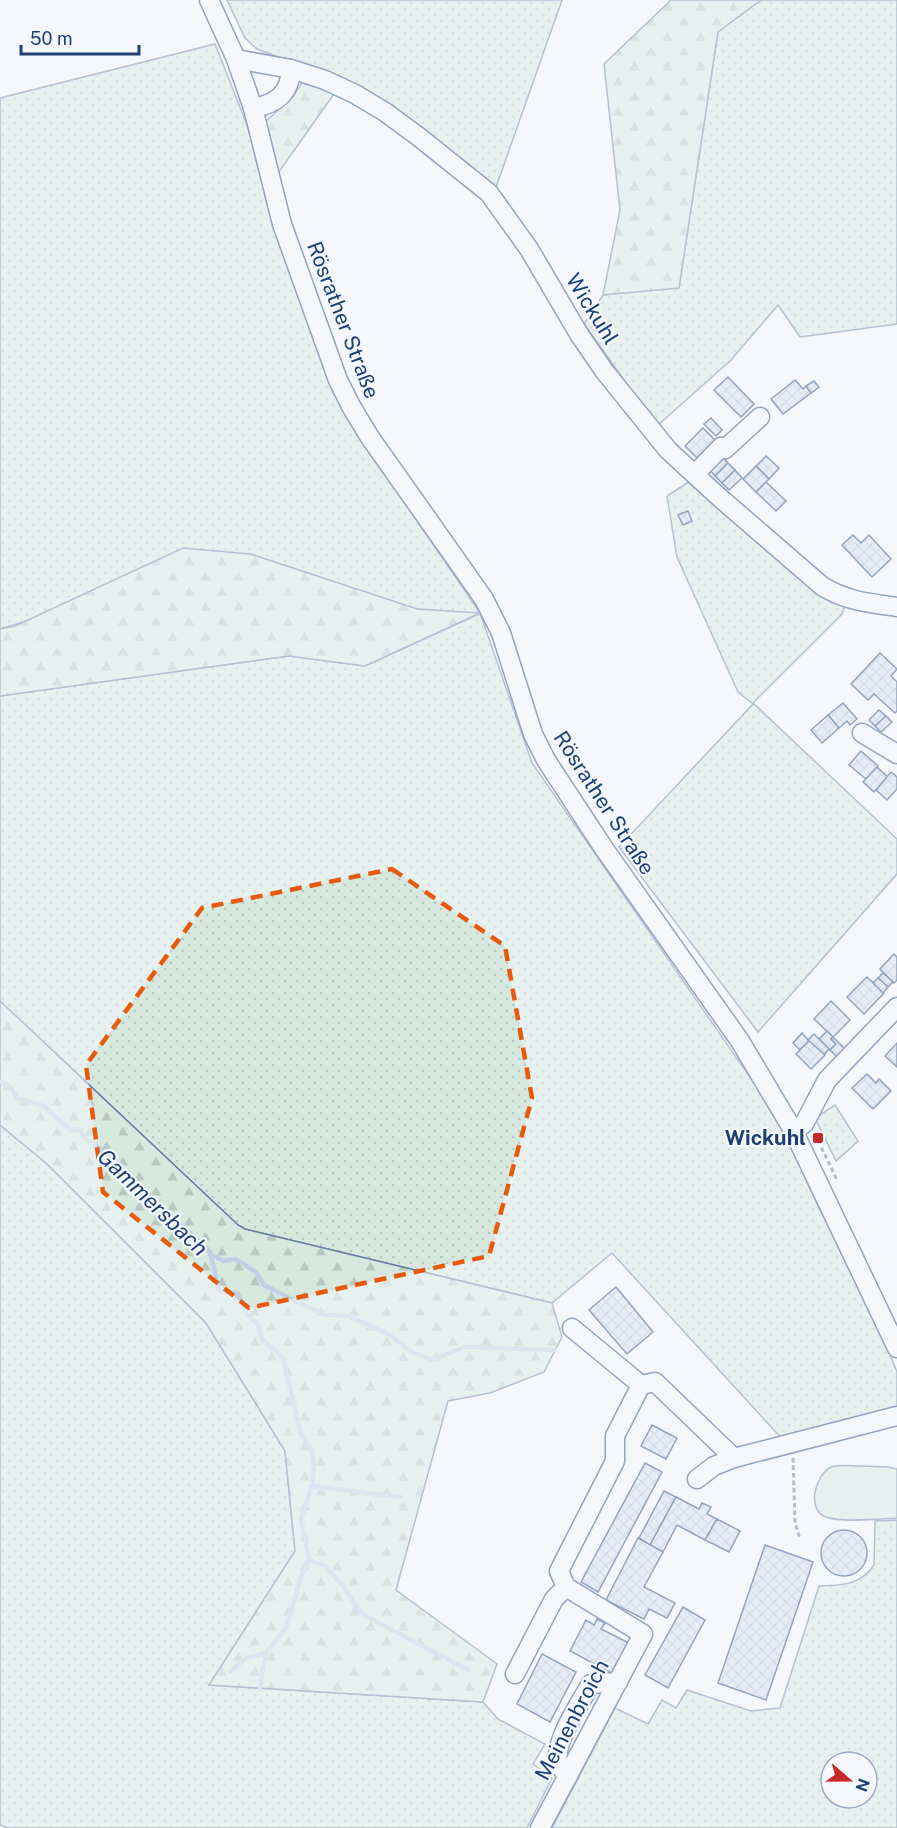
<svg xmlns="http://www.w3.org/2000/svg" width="897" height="1828" font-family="'Public Sans',sans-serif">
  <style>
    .grass { fill: url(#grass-dots); stroke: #687fa3; stroke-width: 1.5; fill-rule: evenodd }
    .forest { fill: url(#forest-firs); stroke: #687fa3; stroke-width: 1.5 }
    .park { fill: #d7e8df; stroke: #687fa3; stroke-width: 1.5 }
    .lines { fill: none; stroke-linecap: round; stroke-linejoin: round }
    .stream { stroke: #bed0e5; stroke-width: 4.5 }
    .building { fill: url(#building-cross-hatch); stroke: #1d3f73; stroke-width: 1.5 }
    .minor-casing { stroke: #1d3f73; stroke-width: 21 }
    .path { stroke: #5e769c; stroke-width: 3; stroke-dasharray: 4.5 3; stroke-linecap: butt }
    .minor { stroke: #f4f7fb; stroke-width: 18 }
    .marked { fill: none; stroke: #e8590c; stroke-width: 4.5; stroke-dasharray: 12 8; stroke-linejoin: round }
    .poi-dot { fill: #c62828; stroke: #f4f7fb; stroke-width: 2 }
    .labels { text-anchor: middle; stroke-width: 4.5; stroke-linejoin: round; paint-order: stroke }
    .street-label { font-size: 21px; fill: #1d3f73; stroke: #f4f7fb }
    .poi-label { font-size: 21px; font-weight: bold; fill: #1d3f73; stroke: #f4f7fb; text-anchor: end }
    .water-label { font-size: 22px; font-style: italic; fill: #1d3f73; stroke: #f4f7fb }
  </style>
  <defs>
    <pattern id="grass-dots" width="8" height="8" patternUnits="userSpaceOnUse" patternTransform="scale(1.5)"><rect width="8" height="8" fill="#d7e8df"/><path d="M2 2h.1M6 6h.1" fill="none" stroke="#b8c8c3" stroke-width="1.8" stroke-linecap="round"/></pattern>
    <pattern id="forest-firs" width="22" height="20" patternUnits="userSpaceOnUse" patternTransform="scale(1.5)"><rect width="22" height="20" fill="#d7e8df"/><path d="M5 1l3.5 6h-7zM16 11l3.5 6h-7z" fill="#b8c8c3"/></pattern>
    <pattern id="building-cross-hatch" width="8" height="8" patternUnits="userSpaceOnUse" patternTransform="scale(1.5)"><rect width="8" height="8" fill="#d5e0f0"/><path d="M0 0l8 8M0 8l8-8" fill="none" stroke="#b6c1d1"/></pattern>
  </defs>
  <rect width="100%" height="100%" fill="#f4f7fb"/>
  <g class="grass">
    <polygon points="227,0 562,0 495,190 291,62 257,49 245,38"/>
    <polygon points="761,0 897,0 897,324 800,337 778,305 731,360 657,426 584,324 603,295 679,287 718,31"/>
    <polygon points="215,44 251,135 281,249 341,404 351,424 480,613 532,763 763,1096 790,1145 819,1208 871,1309 897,1372 897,1416 783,1440 612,1253 552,1303 245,1229 238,1225 0,1001 0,696 289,656 365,666 479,614 417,609 250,554 0,629 0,98"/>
    <polygon points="690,481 807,585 845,606 842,614 753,703 897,839 897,874 758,1032 619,847 753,704 738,692 677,557 667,496"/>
    <polygon points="835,1105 858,1141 836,1161 815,1118"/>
    <polygon points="0,1125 46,1163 206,1323 285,1451 295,1551 209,1685 483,1702 498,1719 545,1744 533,1764 552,1778 527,1828 8,1828 0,1825"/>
    <path d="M897,1520v308h-345l63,-120 33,16 14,-24 14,8 11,-18 64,21 29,-3 39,-122c22,-1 41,0 55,-21l1,-44zM831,1762h36v36h-36z"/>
  </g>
  <g class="forest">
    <polygon points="671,0 761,0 718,32 679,288 603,295 620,210 604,64"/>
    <polygon points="304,79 334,94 276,176 264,123 293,97"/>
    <polygon points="183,548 250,554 417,609 480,613 365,666 289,656 0,696 0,629 15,626"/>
    <polygon points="0,1001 238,1225 245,1229 552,1303 562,1337 544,1372 490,1393 448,1401 396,1590 497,1664 483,1702 209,1685 295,1551 285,1451 206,1323 46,1163 0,1125"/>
  </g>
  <path class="park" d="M860,1466l28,1 9,2v49c-17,1 -56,5 -71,-1 -20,-7 -11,-42 5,-50 7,-3 21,-1 29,-1z"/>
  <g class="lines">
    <g class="stream">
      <polyline points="0,1081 11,1088 18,1099 44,1106 70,1130 79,1130 88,1141 102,1150 210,1252 219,1290 238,1294 247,1315 257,1323 263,1340 283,1358 301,1434 312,1450 314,1470 311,1489 301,1519 309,1560 300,1580 286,1628 266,1653 260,1687"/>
      <polyline points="211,1255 224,1261 235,1259 256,1272 264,1285 307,1307 326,1315 348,1316 388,1334 413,1353 432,1360 465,1347 555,1350"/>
      <polyline points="311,1486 401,1497"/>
      <polyline points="309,1560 325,1566 342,1585 362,1614 468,1670"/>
      <polyline points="230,1672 246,1658 266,1653"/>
    </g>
  </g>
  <g class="building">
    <polygon points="728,377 754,404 741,417 714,390"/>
    <polygon points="795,380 803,389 806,386 811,393 783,414 771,399"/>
    <polygon points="814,381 819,387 811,393 806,386"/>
    <polygon points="711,418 722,430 716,436 704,424"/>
    <polygon points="703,428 715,440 697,458 685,446"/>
    <polygon points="721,456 728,463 715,476 708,468"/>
    <polygon points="766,456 779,468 769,479 756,466"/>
    <polygon points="728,463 735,470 722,483 715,476"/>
    <polygon points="756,466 769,479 756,492 743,479"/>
    <polygon points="735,470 742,478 729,490 722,483"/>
    <polygon points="766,482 786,501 776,511 756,492"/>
    <polygon points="688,511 692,521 683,525 678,515"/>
    <polygon points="853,535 861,543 869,535 891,559 872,577 842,545"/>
    <polygon points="880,653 897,669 891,676 897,682 897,711 895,713 874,694 868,700 851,684"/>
    <polygon points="843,703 857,719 850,725 847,721 839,728 828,715"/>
    <polygon points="879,710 886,716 875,726 869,720"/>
    <polygon points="828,715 839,728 822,743 811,730"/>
    <polygon points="886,716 892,722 881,732 875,726"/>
    <polygon points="861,751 878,766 866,779 849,765"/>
    <polygon points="877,767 888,777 874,792 863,782"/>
    <polygon points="891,772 897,777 897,789 887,800 876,790"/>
    <polygon points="894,954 897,957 897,980 894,983 880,969"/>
    <polygon points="883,973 893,982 888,987 878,978"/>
    <polygon points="867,977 884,993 864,1014 847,997"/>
    <polygon points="878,978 888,987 883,993 873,983"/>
    <polygon points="831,1001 850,1020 833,1037 814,1019"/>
    <polygon points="827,1031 833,1037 831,1039 836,1044 830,1050 819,1039"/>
    <polygon points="802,1033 809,1041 800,1050 793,1043"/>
    <polygon points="814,1034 829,1049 824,1055 808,1040"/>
    <polygon points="833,1037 846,1050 838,1058 830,1050 836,1044 831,1039"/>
    <polygon points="809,1041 825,1055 811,1069 796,1054"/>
    <polygon points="897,1043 897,1067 885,1056"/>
    <polygon points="867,1074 876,1083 879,1079 891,1091 873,1109 852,1088"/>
    <polygon points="616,1287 653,1332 627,1354 589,1310"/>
    <polygon points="652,1425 677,1438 666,1459 641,1446"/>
    <polygon points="645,1463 662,1472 598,1592 581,1582"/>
    <polygon points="664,1491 676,1497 650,1545 639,1538"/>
    <polygon points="676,1497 699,1509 702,1503 711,1507 707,1514 717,1519 705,1540 677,1525 663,1552 650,1545"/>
    <polygon points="717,1519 740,1531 729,1552 705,1540"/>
    <circle cx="844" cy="1553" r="23"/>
    <polygon points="638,1538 663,1552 644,1587 675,1603 667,1618 649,1609 644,1619 606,1600"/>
    <polygon points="765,1545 813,1562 766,1700 718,1683"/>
    <polygon points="683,1607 705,1620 668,1688 645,1675"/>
    <polygon points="597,1619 605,1623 601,1629 631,1644 615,1675 570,1651 586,1620 594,1625"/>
    <polygon points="542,1654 576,1672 550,1722 517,1704"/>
  </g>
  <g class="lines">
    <g class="minor-casing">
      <g id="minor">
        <polyline points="209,0 236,59 253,108 282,224 338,380 351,406 369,436 484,599 501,633 533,734 546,760 603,847 740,1041 793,1130 897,1348"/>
        <path d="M236,59l55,10 34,11 30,14 30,18 34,25 70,56 40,56 50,85 26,38 63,78 51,47 103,89c24,15 47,17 75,21"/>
        <path d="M253,108c23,-4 37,-14 38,-39"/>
        <polyline points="695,474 721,447 725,449 760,417"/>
        <polyline points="862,733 897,754"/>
        <polyline points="793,1130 804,1124 827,1080 897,1007"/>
        <polyline points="572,1328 641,1385"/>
        <polyline points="697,1479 714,1466 734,1458 897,1416"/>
        <polyline points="515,1674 554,1599 566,1587"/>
        <path d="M568,1776c-3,-4 -8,-8 -9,-12 -8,-18 22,-63 32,-80l27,-2"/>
        <polyline points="540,1828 643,1634 566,1587 559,1571 615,1461 615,1436 641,1385 655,1382 734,1458"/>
      </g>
    </g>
    <g class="path">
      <polyline points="815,1134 837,1180"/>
      <polyline points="793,1458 795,1523 800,1539"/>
    </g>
    <use href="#minor" class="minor"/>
  </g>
  <path d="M0 0H897V1828H0ZM392,869l113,77 27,152 -43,158 -240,52 -146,-116 -17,-127 116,-157z" fill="#f4f7fb" fill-opacity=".55" fill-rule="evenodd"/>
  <path class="marked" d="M392,869l113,77 27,152 -43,158 -240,52 -146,-116 -17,-127 116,-157z"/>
  <rect class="poi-dot" x="812" y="1132" width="12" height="12" rx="3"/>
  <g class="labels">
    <g class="street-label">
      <text transform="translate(592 309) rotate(58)" y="7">Wickuhl</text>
      <text transform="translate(343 320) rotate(69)" y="7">Rösrather Straße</text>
      <text transform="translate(604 803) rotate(57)" y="7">Rösrather Straße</text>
      <text transform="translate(572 1720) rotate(-62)" y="7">Meinenbroich</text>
    </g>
    <g class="poi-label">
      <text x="806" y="1145">Wickuhl</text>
    </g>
    <g class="water-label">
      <text transform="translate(153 1202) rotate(44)" y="8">Gammersbach</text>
    </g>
  </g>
  <g transform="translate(849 1780) rotate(110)"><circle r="28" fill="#f4f7fb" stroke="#9eadc5" stroke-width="1.5"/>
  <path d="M0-4.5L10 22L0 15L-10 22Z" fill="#c62828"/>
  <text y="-9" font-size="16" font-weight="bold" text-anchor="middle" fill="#1d3f73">N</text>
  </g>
  <path d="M21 45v9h118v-9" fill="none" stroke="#1d3f73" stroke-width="3"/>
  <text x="30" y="45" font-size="18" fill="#1d3f73" stroke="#f4f7fb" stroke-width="4.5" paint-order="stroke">50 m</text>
</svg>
